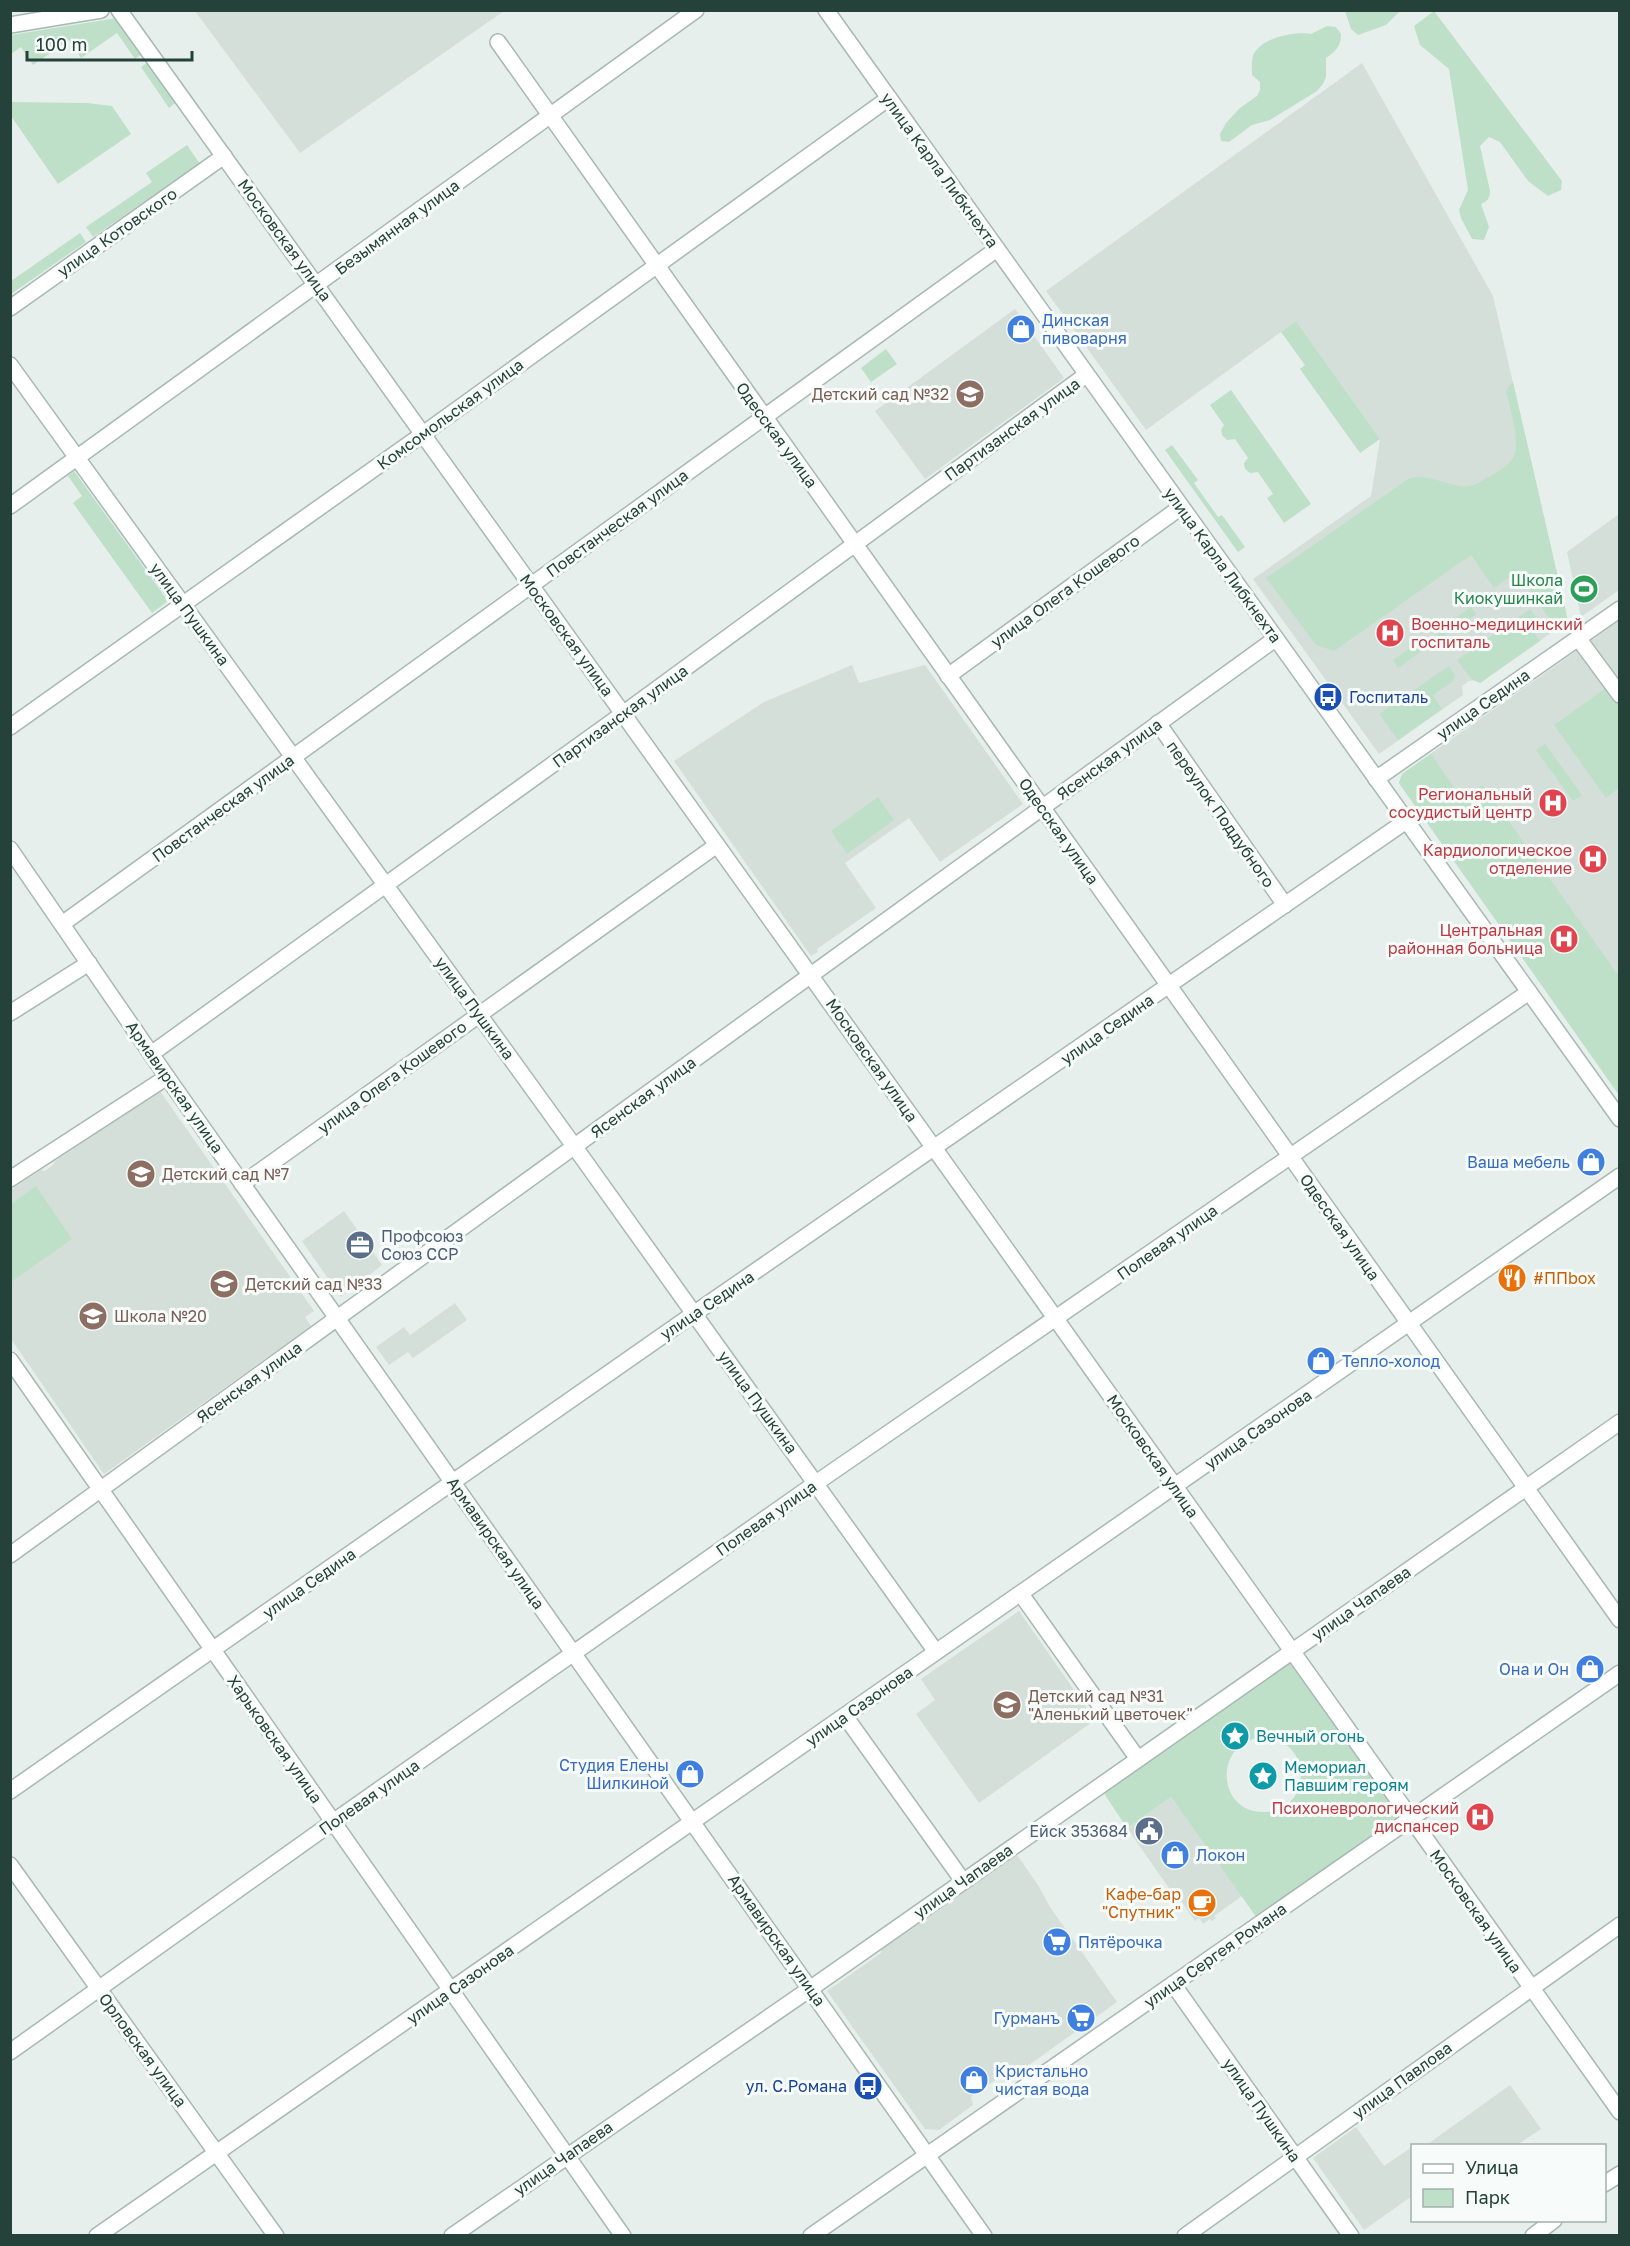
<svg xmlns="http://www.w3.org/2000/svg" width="1630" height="2246" font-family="'Golos Text',sans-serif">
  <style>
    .built { fill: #d4dfda }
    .green { fill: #bfe0c8; fill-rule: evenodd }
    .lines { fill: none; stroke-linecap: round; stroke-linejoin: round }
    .minor-casing { stroke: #a8b8b2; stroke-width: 18 }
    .minor { stroke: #fff; stroke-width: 15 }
    .labels { text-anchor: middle; stroke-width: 6; stroke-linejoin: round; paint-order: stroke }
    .street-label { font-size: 16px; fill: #24423a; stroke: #f7fbf9 }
    .shop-label { font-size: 16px; fill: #366cbe; stroke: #f7fbf9; text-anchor: start }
    .education-label { font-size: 16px; fill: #785e54; stroke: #f7fbf9; text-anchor: start }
    .leisure-label { font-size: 16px; fill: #27864d; stroke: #f7fbf9; text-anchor: end }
    .health-label { font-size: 16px; fill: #be3a42; stroke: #f7fbf9; text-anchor: end }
    .transit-label { font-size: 16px; fill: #164399; stroke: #f7fbf9; text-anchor: start }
    .service-label { font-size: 16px; fill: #4e5e75; stroke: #f7fbf9; text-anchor: start }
    .food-label { font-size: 16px; fill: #c56008; stroke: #f7fbf9; text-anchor: start }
    .culture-label { font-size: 16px; fill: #0d838f; stroke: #f7fbf9; text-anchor: start }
  </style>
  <rect width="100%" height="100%" fill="#e6efeb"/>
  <g class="built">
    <polygon points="195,11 504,11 300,153"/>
    <polygon points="1362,63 1493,296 1568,621 1480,683 1475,680 1469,681 1462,686 1463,695 1379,754 1253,579 1371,496 1380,439 1296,321 1146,430 1046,291"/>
    <polygon points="1015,309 1022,318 1012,325 1022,339 1032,333 1064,378 925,479 875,411"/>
    <polygon points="1619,514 1619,590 1581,617 1567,552"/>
    <polygon points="1619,621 1619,1095 1399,783 1402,774"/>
    <polygon points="852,665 859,683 925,665 1023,804 940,862 909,818 845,863 876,908 817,949 818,952 811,956 674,761 764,702"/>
    <polygon points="160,1091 314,1311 305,1317 311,1326 104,1474 11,1339 10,1190 41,1170 45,1171 53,1165 55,1161"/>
    <polygon points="344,1211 382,1265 341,1297 302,1241"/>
    <polygon points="455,1303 467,1320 413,1358 408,1352 389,1365 376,1347 404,1327 410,1335"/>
    <polygon points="1019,1611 1095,1720 979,1803 916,1714 935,1700 921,1679"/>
    <polygon points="1171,1797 1242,1896 1214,1916 1216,1918 1212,1921 1210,1919 1203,1924 1199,1918 1195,1921 1182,1902 1178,1901 1127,1828"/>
    <polygon points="1017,1855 1038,1885 1050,1907 1117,2002 1015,2075 1009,2070 971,2097 973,2105 939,2130 925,2129 827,1991 881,1953 881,1950"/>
    <polygon points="1510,2085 1541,2129 1517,2145 1425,2146"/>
    <polygon points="1356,2127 1384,2166 1412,2147 1412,2196 1364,2230 1313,2158"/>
  </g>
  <g class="green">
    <polygon points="1345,11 1345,10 1400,11 1386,25 1358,35 1351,29"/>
    <path d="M1434,11l128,170 -1,9 -13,6 -20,-15 -28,-39 -11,-5 -9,9 10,45c0,8 -3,10 -9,13l8,23 -5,13 -12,-1 -11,-21 -2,-8 9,-20 -19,-121 -29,-24 -6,-19z"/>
    <polygon points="117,18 142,54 135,59 117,33 81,58 69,40 33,65 21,47 11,54 11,35"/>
    <path d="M1327,26l9,1 5,7c0,12 -5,17 -15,24v19l-3,7 -6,7 -47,29 -18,5 -23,17 -8,-1 -1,-7 6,-11 14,-15 17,-12 3,-6v-8l-8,-7c0,-6 -1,-13 1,-19 6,-18 42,-25 58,-22z"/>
    <polygon points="148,62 175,103 169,108 141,67"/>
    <polygon points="11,102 87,103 112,106 131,134 58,184 11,116"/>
    <polygon points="187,145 200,164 93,237 86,227 152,182 146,173"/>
    <polygon points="80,233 86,242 11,294 11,281"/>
    <polygon points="1296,321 1380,439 1360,453 1300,369 1305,365 1281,332"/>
    <polygon points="886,349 897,364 871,382 861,368"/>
    <path d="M1513,382l55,239 -11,9 -40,-58 -23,16 -23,-33 -137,96 -18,-6 -50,-67 142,-99c22,-8 43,12 66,6 12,-7 31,-15 39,-27 9,-13 -4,-52 -7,-68z"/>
    <polygon points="1231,390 1311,504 1284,523 1267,498 1273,494 1258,472 1250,473 1245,469 1244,463 1248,458 1235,439 1227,440 1222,435 1221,430 1224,425 1210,405"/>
    <polygon points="1172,445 1198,480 1194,483 1218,517 1222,515 1245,547 1238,552 1165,450"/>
    <polygon points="74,471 168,601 152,613 73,503 82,496 68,476"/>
    <polygon points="1471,607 1476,614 1440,639 1435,632"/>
    <polygon points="1530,609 1542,625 1533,631 1540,641 1480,683 1471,679 1457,660"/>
    <polygon points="1428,636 1433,643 1398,668 1393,660"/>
    <polygon points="1449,666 1455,675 1452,682 1433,695 1442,709 1398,740 1379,714"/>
    <polygon points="1609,686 1619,700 1619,788 1606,798 1554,725"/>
    <polygon points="1545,744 1582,795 1573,801 1536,750"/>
    <polygon points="1431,754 1462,799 1483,785 1619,976 1619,1095 1399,783 1402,774"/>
    <polygon points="878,797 894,820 847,854 831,831"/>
    <polygon points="36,1186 72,1239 11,1282 11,1204"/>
    <path d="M1292,1659l110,154 -145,105 -86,-121 -44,31 -22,-33 2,-4zM1265,1737c49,5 47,73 0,75 -49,2 -53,-72 0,-75z"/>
  </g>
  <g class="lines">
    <g class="minor-casing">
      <g id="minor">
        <path d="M119,10c504,699 1002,1400 1501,2102"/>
        <polyline points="826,10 1620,1119"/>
        <polyline points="10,25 101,10"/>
        <polyline points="498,42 1620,1620"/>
        <polyline points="10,308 224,156"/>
        <polyline points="10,365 574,1146 936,1652"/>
        <polyline points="10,506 696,10"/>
        <polyline points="1578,638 1620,695"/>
        <polyline points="948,676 1181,507"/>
        <polyline points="1158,723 1285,905"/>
        <polyline points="10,727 423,434 889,98"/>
        <polyline points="1376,779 1620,609"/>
        <polyline points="10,849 167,1077 984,2236"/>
        <polyline points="62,924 997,249"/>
        <polyline points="10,1013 89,963"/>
        <polyline points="151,1054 624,713 1086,375"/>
        <polyline points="10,1179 167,1077"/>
        <polyline points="242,1184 717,845"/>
        <polyline points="10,1360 623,2236"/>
        <polyline points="10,1555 1275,639"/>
        <polyline points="1021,1594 1138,1759"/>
        <polyline points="845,1716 963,1881"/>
        <polyline points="10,1791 695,1313 1406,821"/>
        <polyline points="10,1865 276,2236"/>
        <polyline points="1173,1984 1351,2236"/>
        <polyline points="10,2052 340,1817 816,1483 1529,992"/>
        <polyline points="1604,2184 1620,2174"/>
        <polyline points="97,2236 1620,1176"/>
        <polyline points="452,2236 817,1984 1620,1422"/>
        <polyline points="811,2236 1620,1673"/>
        <polyline points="1185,2236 1620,1925"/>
        <polyline points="1533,2236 1554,2220"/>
      </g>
    </g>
    <use href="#minor" class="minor"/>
  </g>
  <defs>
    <g id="shop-disc" transform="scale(1.5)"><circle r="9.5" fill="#3f7fe0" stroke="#f7fbf9"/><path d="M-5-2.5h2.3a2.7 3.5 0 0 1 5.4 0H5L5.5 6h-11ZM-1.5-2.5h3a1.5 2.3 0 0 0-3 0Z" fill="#fff"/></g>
    <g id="school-disc" transform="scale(1.5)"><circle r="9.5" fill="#8d6e63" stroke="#f7fbf9"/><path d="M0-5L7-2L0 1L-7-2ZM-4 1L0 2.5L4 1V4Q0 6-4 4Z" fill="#fff"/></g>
    <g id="stadium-disc" transform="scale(1.5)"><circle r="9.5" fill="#2e9e5b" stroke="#f7fbf9"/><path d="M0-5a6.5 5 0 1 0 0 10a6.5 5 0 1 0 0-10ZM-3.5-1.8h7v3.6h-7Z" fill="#fff"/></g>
    <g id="hospital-disc" transform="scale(1.5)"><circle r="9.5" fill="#e0444e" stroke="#f7fbf9"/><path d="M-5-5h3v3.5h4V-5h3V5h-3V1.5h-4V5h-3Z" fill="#fff"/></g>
    <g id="bus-disc" transform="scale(1.5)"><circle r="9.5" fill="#1a4fb4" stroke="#f7fbf9"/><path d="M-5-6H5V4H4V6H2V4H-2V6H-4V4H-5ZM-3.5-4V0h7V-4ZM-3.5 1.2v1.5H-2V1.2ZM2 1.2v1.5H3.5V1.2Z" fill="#fff"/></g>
    <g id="office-disc" transform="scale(1.5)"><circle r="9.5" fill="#5c6f8a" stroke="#f7fbf9"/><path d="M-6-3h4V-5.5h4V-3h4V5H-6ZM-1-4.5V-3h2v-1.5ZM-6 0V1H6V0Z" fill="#fff"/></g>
    <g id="restaurant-disc" transform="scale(1.5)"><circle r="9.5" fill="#e8710a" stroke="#f7fbf9"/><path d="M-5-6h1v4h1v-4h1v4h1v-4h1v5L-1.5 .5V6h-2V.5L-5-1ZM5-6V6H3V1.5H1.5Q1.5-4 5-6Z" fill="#fff"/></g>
    <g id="sight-disc" transform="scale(1.5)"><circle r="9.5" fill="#0f9aa8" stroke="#f7fbf9"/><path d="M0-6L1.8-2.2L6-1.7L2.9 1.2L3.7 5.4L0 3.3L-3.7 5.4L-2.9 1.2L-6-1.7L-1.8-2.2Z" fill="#fff"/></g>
    <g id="civic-disc" transform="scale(1.5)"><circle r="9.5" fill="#5c6f8a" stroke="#f7fbf9"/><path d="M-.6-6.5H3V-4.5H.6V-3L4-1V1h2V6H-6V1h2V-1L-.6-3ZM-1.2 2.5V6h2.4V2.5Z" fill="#fff"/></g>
    <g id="cafe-disc" transform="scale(1.5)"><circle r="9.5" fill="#e8710a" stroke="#f7fbf9"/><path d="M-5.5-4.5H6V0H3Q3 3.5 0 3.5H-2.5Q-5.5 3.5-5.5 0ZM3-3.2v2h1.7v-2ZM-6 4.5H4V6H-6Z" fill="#fff"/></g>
    <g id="supermarket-disc" transform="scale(1.5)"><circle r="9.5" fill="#3f7fe0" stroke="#f7fbf9"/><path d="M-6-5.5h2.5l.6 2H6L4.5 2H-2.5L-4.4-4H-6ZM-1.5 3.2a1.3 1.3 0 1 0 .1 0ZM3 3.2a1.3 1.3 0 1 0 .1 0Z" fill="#fff"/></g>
  </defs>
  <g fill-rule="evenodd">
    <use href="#shop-disc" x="1021" y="329"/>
    <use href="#school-disc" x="970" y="394"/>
    <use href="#stadium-disc" x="1584" y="589"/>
    <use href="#hospital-disc" x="1390" y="633"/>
    <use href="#bus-disc" x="1328" y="697"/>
    <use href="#hospital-disc" x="1553" y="803"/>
    <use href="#hospital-disc" x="1593" y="859"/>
    <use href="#hospital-disc" x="1564" y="939"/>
    <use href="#shop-disc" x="1591" y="1162"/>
    <use href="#school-disc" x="141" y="1174"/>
    <use href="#office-disc" x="360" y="1245"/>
    <use href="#restaurant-disc" x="1512" y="1278"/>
    <use href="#school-disc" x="224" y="1284"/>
    <use href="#school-disc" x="93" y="1316"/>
    <use href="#shop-disc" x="1321" y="1361"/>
    <use href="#shop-disc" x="1590" y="1669"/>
    <use href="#school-disc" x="1007" y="1705"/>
    <use href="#sight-disc" x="1235" y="1736"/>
    <use href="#shop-disc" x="690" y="1774"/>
    <use href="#sight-disc" x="1263" y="1776"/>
    <use href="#hospital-disc" x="1480" y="1817"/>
    <use href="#civic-disc" x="1149" y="1831"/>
    <use href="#shop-disc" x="1175" y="1855"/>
    <use href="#cafe-disc" x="1202" y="1903"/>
    <use href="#supermarket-disc" x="1057" y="1942"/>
    <use href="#supermarket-disc" x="1081" y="2018"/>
    <use href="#shop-disc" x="974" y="2080"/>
    <use href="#bus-disc" x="868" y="2086"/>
  </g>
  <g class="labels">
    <g class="street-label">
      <text transform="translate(940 170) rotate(54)" y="6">улица Карла Либкнехта</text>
      <text transform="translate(397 227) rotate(-36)" y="6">Безымянная улица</text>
      <text transform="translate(117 232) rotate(-35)" y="6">улица Котовского</text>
      <text transform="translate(285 240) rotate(54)" y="6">Московская улица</text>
      <text transform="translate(450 414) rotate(-36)" y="6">Комсомольская улица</text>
      <text transform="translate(1012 429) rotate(-36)" y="6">Партизанская улица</text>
      <text transform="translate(777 435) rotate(54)" y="6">Одесская улица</text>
      <text transform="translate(617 523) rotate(-36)" y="6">Повстанческая улица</text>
      <text transform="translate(1223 565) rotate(54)" y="6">улица Карла Либкнехта</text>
      <text transform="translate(1065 591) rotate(-36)" y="6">улица Олега Кошевого</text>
      <text transform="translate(190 614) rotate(54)" y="6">улица Пушкина</text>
      <text transform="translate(567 635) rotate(54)" y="6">Московская улица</text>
      <text transform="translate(1483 704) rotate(-35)" y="6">улица Седина</text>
      <text transform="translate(620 716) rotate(-36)" y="6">Партизанская улица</text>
      <text transform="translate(1109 759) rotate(-36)" y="6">Ясенская улица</text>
      <text transform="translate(223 808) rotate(-36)" y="6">Повстанческая улица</text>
      <text transform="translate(1221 814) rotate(55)" y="6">переулок Поддубного</text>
      <text transform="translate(1059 831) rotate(55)" y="6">Одесская улица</text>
      <text transform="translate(475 1008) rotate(54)" y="6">улица Пушкина</text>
      <text transform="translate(1107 1029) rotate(-35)" y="6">улица Седина</text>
      <text transform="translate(872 1060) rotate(55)" y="6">Московская улица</text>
      <text transform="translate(392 1077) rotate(-36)" y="6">улица Олега Кошевого</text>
      <text transform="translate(175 1087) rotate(55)" y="6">Армавирская улица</text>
      <text transform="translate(643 1097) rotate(-36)" y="6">Ясенская улица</text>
      <text transform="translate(1340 1227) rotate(55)" y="6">Одесская улица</text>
      <text transform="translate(1167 1242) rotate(-35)" y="6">Полевая улица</text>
      <text transform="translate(707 1305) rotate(-34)" y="6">улица Седина</text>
      <text transform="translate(249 1382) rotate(-36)" y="6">Ясенская улица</text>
      <text transform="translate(758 1402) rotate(54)" y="6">улица Пушкина</text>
      <text transform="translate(1258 1429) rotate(-35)" y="6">улица Сазонова</text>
      <text transform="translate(1153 1456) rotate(55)" y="6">Московская улица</text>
      <text transform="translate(766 1518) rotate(-35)" y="6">Полевая улица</text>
      <text transform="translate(496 1543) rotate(55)" y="6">Армавирская улица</text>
      <text transform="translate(309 1583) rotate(-35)" y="6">улица Седина</text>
      <text transform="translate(1361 1603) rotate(-35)" y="6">улица Чапаева</text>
      <text transform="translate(859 1706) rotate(-35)" y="6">улица Сазонова</text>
      <text transform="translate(275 1739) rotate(55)" y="6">Харьковская улица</text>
      <text transform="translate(369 1797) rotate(-35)" y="6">Полевая улица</text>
      <text transform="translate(963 1881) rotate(-35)" y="6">улица Чапаева</text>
      <text transform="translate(1476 1911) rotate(55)" y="6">Московская улица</text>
      <text transform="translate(777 1940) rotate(55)" y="6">Армавирская улица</text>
      <text transform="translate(1215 1955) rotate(-35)" y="6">улица Сергея Романа</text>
      <text transform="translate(460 1984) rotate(-35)" y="6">улица Сазонова</text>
      <text transform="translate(143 2050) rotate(54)" y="6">Орловская улица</text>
      <text transform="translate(1402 2080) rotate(-36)" y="6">улица Павлова</text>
      <text transform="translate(1262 2110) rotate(55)" y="6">улица Пушкина</text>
      <text transform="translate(563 2158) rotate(-35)" y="6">улица Чапаева</text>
    </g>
    <g class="shop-label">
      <text x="1042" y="326">Динская<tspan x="1042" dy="18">пивоварня</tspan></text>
      <text x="1570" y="1168" text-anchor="end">Ваша мебель</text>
      <text x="1342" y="1367">Тепло-холод</text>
      <text x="1569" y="1675" text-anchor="end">Она и Он</text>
      <text x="669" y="1771" text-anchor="end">Студия Елены<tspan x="669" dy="18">Шилкиной</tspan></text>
      <text x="1196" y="1861">Локон</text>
      <text x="1078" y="1948">Пятёрочка</text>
      <text x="1060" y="2024" text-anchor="end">Гурманъ</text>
      <text x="995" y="2077">Кристально<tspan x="995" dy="18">чистая вода</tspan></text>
    </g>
    <g class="education-label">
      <text x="949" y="400" text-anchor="end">Детский сад №32</text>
      <text x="162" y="1180">Детский сад №7</text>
      <text x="245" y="1290">Детский сад №33</text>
      <text x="114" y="1322">Школа №20</text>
      <text x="1028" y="1702">Детский сад №31<tspan x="1028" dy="18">"Аленький цветочек"</tspan></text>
    </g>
    <g class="leisure-label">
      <text x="1563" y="586">Школа<tspan x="1563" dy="18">Киокушинкай</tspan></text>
    </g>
    <g class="health-label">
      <text x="1411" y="630" text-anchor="start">Военно-медицинский<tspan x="1411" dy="18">госпиталь</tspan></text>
      <text x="1532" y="800">Региональный<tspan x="1532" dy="18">сосудистый центр</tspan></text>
      <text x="1572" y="856">Кардиологическое<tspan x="1572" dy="18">отделение</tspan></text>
      <text x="1543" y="936">Центральная<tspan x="1543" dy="18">районная больница</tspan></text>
      <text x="1459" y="1814">Психоневрологический<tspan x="1459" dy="18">диспансер</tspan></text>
    </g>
    <g class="transit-label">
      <text x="1349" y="703">Госпиталь</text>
      <text x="847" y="2092" text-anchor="end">ул. С.Романа</text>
    </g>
    <g class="service-label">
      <text x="381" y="1242">Профсоюз<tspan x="381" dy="18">Союз ССР</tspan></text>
      <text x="1128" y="1837" text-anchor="end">Ейск 353684</text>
    </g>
    <g class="food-label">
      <text x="1533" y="1284">#ППbox</text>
      <text x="1181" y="1900" text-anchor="end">Кафе-бар<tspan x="1181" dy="18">"Спутник"</tspan></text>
    </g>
    <g class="culture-label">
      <text x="1256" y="1742">Вечный огонь</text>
      <text x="1284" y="1773">Мемориал<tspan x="1284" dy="18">Павшим героям</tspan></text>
    </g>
  </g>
  <rect width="1630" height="2246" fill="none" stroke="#24423a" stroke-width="24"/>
  <rect x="1411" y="2144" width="195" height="78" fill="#f7fbf9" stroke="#a3b1ad" stroke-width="1.5"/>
  <rect x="1423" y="2164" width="30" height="9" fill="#ffffff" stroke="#a3b1ad" stroke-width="1.5"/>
  <text x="1465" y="2174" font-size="18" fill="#24423a">Улица</text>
  <rect x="1423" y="2189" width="30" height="18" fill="#bfe0c8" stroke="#a3b1ad" stroke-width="1.5"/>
  <text x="1465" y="2204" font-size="18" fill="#24423a">Парк</text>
  <path d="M27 51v9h165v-9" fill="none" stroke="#24423a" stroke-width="3"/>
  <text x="36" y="51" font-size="18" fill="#24423a" stroke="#f7fbf9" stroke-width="4.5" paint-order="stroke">100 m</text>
</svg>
